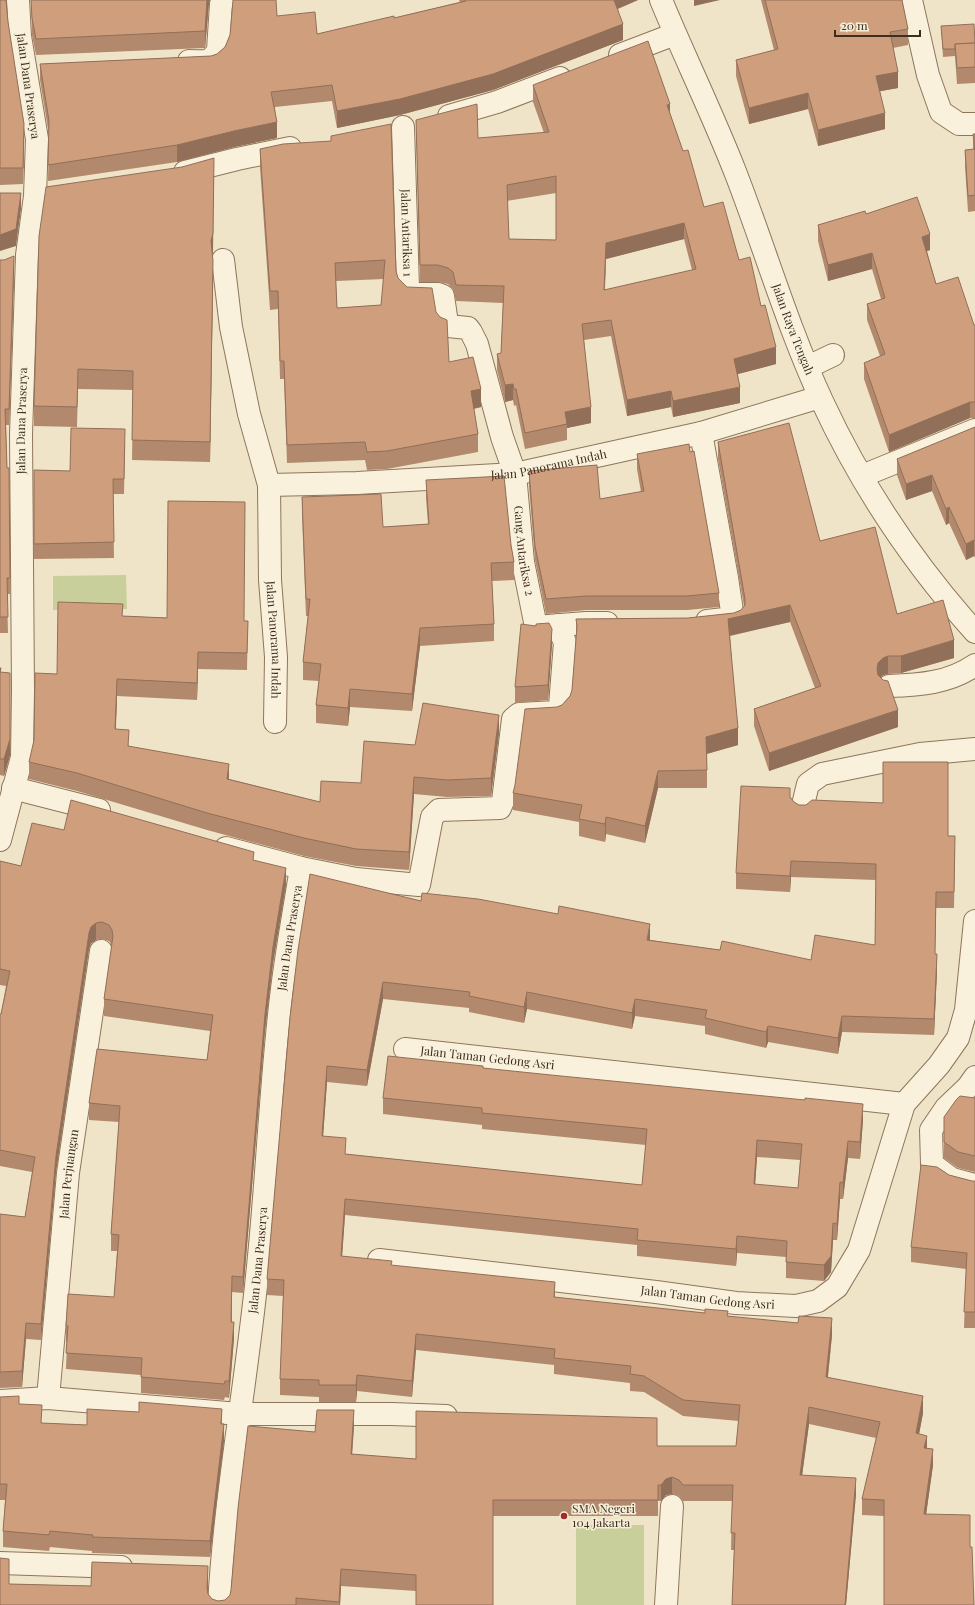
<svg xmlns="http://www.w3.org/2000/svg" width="975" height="1605" font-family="'Playfair Display',serif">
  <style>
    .green { fill: #c9cf9b }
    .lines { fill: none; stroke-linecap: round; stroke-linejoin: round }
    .minor-casing { stroke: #8d765c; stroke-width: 24 }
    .minor { stroke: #faf1dc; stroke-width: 22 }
    .wall { fill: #b2896c; fill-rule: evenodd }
    .shaded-wall { fill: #916f58 }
    .building { fill: #cf9f7d; stroke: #916f58; fill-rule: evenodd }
    .poi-dot { fill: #9e2a2b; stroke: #f7eed8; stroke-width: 1.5 }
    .labels { text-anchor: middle; stroke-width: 3; stroke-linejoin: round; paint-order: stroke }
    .street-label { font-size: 12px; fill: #3d2e20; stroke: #f7eed8 }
    .poi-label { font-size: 12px; fill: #3d2e20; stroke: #f7eed8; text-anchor: start }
  </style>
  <rect width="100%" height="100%" fill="#f0e4c8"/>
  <g class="green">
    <polygon points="126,575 127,609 53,610 53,576"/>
    <rect x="576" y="1525" width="68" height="80"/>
  </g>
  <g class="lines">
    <g class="minor-casing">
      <g id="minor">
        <path id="s1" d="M661,0c24,58 52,115 75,174 29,75 52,154 86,227 39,84 91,162 153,231"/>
        <polyline points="911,0 928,75 941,112 959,124 975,124"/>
        <polyline points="620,55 675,34"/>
        <path d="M189,61c15,0 21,3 29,-11l3,-46 3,-4"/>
        <polyline points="449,116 497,102 560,78"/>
        <path id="s2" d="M403,127l5,161 5,6h25l5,2 4,27 1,3 20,2 3,4 6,12 25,93 13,37 8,88 13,65 50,-4h21"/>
        <polyline points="185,172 237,159 290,148"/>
        <path id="s3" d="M223,260l8,67 18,87 20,71 1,95 6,77 -1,65"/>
        <polyline points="808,367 833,355"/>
        <polyline points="701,433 727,578 733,618 707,621"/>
        <polyline points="862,476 975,430"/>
        <path id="s4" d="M269,485l88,-2 158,-9 186,-41 119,-36"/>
        <path d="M889,686c31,-1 60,-3 86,-21"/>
        <polyline points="13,788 99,810"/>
        <polyline points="802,809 808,784 822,774 920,754 975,749"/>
        <path id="s5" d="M0,840l22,-83 1,-67 -2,-256 6,-179 8,-59 2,-57 -17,-103 -2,-36"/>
        <polyline points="226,848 301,868 356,879 419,885 432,817 439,810 500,808 503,801 513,719 519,714 556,712 560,706 565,642 559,630 559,625"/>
        <path id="s6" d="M405,1049l499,55"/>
        <polyline points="975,1077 968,1087 946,1108 931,1130 932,1164 952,1179 975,1185"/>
        <path id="s7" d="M379,1260l277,32 80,11 60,3 22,-5 19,-14 22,-37 45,-146 35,-39 19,-27 8,-28 9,-89"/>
        <path id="s8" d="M48,1398l20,-225 33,-222"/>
        <polyline points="0,1401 48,1398 239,1414 392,1414 446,1416"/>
        <polyline points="0,1563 121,1567"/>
        <path id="s9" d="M219,1605c6,-110 27,-219 38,-329 10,-93 13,-186 24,-279 5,-43 13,-86 20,-129"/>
        <polyline points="666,1605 672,1506"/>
      </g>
    </g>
    <use href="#minor" class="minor"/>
  </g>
  <g class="wall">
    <polygon points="0,0 8,22 24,140 23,184 0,185"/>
    <polygon points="31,0 210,0 209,3 205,48 36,55 32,35"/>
    <polygon points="459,0 638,0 618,9 623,40 493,90 400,115 337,128 332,101 275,107 277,138 234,147 177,162 48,181 49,135 40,80 40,64 211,56 217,54 225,47 230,35 277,16 317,34 394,18 460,2"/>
    <polygon points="761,0 902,0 908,29 908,45 893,48 898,88 880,91 885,129 818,146 808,109 749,124 736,76 736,60 774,50"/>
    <polygon points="941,26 975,39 975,83 957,84 955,56 943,57"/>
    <path d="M533,85l137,28 13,38 21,56 35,53 22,46 15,58 -38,10 2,29 -67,14 -2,-10 -44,9 -16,-80 -27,4 7,83 -24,5v12l-42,9 -9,-44 -2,1 -1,-6 -8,2 -8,-32v-16l4,-1 2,-50 -47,-2 -3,-12 -5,-5 -10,-2h-18l-4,-162 62,18 66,-5 -11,-31zM556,193v47l-47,-1 -2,-38zM684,239l8,31 -87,20 1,-31z"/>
    <polygon points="973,134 975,134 975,211 968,212 965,166 965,150 973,149"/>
    <path d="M331,136l65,135 2,7 9,9 29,25 13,50 32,45 -7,2 4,25v18l-91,17 -20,1 -2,-10 -78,3 -3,-84h-4l-2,-70 -8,1 -10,-143v-18l71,-8zM384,279l-3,26 -44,3 -1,-27z"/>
    <polygon points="866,214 930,250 927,251 936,284 974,325 975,325 975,418 970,418 889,452 864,379 864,363 880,356 867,320 867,304 881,299 872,269 828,281 818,241 818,225"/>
    <polygon points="213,253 212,256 213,281 210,462 132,460 133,390 78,389 77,427 34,426 34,406"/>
    <polygon points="0,260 14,273 9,425 6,425 7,468 9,468 10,594 7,594 8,633 0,633"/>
    <polygon points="975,427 975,558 974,556 966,560 949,523 946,525 932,491 906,500 897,475 897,459"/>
    <polygon points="718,442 820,541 897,614 954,658 901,673 888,674 883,675 881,677 898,727 769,771 754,726 754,709 815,688 790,622 730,636 738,745 707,754 707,788 658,788 645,843 606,834 605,842 579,836 579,822 513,810 513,793 557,707 562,705 570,696 572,690 576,638 576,619 688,618 734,613 741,610 744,606 718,459"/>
    <polygon points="125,445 124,494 113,494 114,558 34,559 34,470 70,471"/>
    <polygon points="637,454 719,593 719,607 687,610 586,610 546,614 535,560 529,486 529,471 600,499 641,492 637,469"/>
    <polygon points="426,480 511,545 514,562 514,580 492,581 494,624 494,641 420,646 412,711 350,707 348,726 316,723 316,705 319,681 303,680 303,662 308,616 306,616 302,515 302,497 383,527 428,524 426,498"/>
    <polygon points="123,616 248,621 247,670 198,669 197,700 117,696 116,729 129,746 229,779 320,802 361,783 415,745 499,733 491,796 447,797 414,794 409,870 356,866 304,856 207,830 77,791 29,779 29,762 57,674"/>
    <polygon points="552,644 548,700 515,703 515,687"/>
    <polygon points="0,668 10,755 4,776 0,775"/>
    <path d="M790,797l4,5 5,3 149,31 7,16 -1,56h-18l-1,46 2,17 -3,64 -92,-3 -4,22 -70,-12 -2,6 -61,-14v-8l-70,-10 -3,13 -105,-20 -3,14 -55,-11v-4l-86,-9 -16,87 -40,-4 -4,54 23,18 296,31 4,-40 -164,-16v-4l-99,-11v-16l100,-30 380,52 -3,39 -12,-1 -5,41h-3l-3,41h-4l-2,32 -7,9 -38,-3v-21l-49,-4 -1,13 -99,-10v-11l-292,-30 -3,41 213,42 173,18 104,19 -4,42 95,36 -4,21 8,14 6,17 -7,49 44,33 4,58 -90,-89 -22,-1v-16l14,-61 -67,-14 -7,51 54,19 -10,111h-114l2,-55h-3l1,-49h-49l-4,-5 -7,-2 -6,1 -5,6h-3v15h-165l-77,75 -75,-5 -1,19h-340l9,-21 82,2 117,-4 -1,10 1,2 4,5 6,2 7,-1 5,-5 85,-163 39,-6 -2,28 64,5 241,-13h79l3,-25 -56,-5 -39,-24 -14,-1v-8l-76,-9v-9l-138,-15 -4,47 -55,-6 -1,11h-37v-5l-39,-2v-16l3,-83 -16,-1v-16l23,-262 131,-116 229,39 70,10 91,10 64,-15 1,-65 -85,-3 -1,15 -54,-3v-16zM757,1157l43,3 -2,28 -43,-3z"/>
    <polygon points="64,830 254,861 286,885 273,963 265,1031 243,1293 232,1292 232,1322 234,1338 229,1398 225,1397 224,1400 141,1393 141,1375 66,1369 67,1342 66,1342 66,1326 114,1297 117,1251 111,1251 111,1234 119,1122 89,1120 89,1103 207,1060 210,1031 104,1016 104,999 112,945 109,941 102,939 96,940 91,943 89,949 56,1172 41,1340 26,1339 22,1387 0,1388 0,1214 25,1217 32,1172 0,1166 0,1014 1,1014 6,986 0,985 0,861 21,866"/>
    <polygon points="975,1098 975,1172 958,1168 944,1158 944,1117"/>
    <polygon points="949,1175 972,1181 975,1181 975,1328 964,1328 966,1269 911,1262 911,1247"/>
    <polygon points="0,1397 19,1404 42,1423 87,1425 222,1424 224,1441 210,1557 92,1553 92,1551 50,1547 49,1551 3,1547 3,1531 5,1500 0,1500"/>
  </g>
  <g class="shaded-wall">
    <polygon points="207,0 210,0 209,3 205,48 205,31"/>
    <polygon points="612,0 638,0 612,11"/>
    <polygon points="694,0 720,0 694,6"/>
    <polygon points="623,24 623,40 493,90 400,115 337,128 337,111"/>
    <polygon points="898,72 898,88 876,92 876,76"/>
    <polygon points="808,93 808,109 749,124 749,108"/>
    <polygon points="670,104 670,120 667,105"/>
    <polygon points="885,113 885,129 818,146 818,130"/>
    <polygon points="277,122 277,138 234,147 177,162 177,145 234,131"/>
    <polygon points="24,124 24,140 23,184 23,168"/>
    <polygon points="214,158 213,253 211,261 211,241"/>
    <polygon points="21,193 21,209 16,246 0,251 0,235"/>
    <polygon points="684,223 684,239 606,259 604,306 606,243"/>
    <polygon points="930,234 930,250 922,253 922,237"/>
    <polygon points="872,253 872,269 828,281 828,265"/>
    <polygon points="14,256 14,273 9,425 9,409"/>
    <polygon points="213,261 213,281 210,462 210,442"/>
    <polygon points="776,347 776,364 734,375 734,359"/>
    <polygon points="513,384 513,400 505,402 505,385"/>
    <polygon points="740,387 740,403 673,417 673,401"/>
    <polygon points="481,389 481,407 471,409 471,391"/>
    <polygon points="671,391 671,407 627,416 627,400"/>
    <polygon points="970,402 970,418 889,452 889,435"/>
    <polygon points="591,407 591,423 567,428 567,424 565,412"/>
    <polygon points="932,475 932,491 906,500 906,484"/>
    <polygon points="949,507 949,523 946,525 946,509"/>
    <polygon points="974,540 974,556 966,560 966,544"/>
    <polygon points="790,605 790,622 728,636 728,619"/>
    <polygon points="420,628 420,646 412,711 412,694"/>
    <polygon points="552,629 552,644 548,700 548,685"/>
    <polygon points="954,640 954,658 901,673 901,656"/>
    <polygon points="198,652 198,669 197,700 197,683"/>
    <polygon points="888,656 888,674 883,675 878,680 877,669 878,663 883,658"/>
    <polygon points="10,673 10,755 4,776 4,759"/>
    <polygon points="117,679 117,696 115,747 115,729"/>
    <polygon points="350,689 350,707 348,726 348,708"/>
    <polygon points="898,710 898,727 769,771 769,753"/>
    <polygon points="499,715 499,733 491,796 491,778"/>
    <polygon points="738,728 738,745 706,754 706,737"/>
    <polygon points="229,764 229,781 227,779"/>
    <polygon points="658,771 658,788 645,843 645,826"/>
    <polygon points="414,777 414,794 409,870 409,852"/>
    <polygon points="606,817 606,834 605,842 605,824"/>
    <polygon points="791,861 791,877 790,892 790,876"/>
    <polygon points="286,868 286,885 273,963 265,1031 243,1293 243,1277 265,1014 273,947"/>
    <polygon points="96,923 96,940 91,943 89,949 56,1172 41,1340 41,1324 56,1156 89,933 91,927"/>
    <polygon points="650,924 650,940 647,940"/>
    <polygon points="937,954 937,971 934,1035 934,1019"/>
    <polygon points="383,982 383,999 367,1086 367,1070"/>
    <polygon points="527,992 527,1009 524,1023 524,1007"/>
    <polygon points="635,999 635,1016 632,1029 632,1013"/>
    <polygon points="842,1016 842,1032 838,1054 838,1038"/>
    <polygon points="768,1026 768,1042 766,1048 766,1032"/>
    <polygon points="327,1066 327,1082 322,1152 322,1136"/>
    <polygon points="863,1104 863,1120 860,1159 860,1142"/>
    <polygon points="757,1140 757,1157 754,1201 754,1184"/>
    <polygon points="848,1141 848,1158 843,1199 843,1183"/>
    <polygon points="840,1182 840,1199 837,1240 837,1224"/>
    <polygon points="345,1199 345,1215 341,1272 341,1256"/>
    <polygon points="833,1223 833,1240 831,1272 824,1281 824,1265"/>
    <polygon points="737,1236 737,1253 736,1266 736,1249"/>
    <polygon points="232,1276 232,1292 231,1338 231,1322"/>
    <polygon points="555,1282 555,1299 554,1297"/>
    <polygon points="832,1318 832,1335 826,1393 826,1377"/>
    <polygon points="234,1322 234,1338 229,1398 229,1381"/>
    <polygon points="26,1323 26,1339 22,1387 22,1371"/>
    <polygon points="416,1334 416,1350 412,1397 412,1381"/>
    <polygon points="357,1375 357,1391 356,1402 356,1385"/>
    <polygon points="923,1396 923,1413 916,1450 916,1433"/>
    <polygon points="809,1407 809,1424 800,1491 800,1475"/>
    <polygon points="222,1409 222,1425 221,1424"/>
    <polygon points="354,1410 354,1426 351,1470 351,1454"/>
    <polygon points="224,1424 224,1441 210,1557 210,1541"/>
    <polygon points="927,1436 927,1452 924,1448"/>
    <polygon points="933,1449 933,1465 924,1530 924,1514"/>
    <polygon points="672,1477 672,1494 666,1495 661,1501 661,1485 666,1479"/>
    <polygon points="856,1478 856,1494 846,1605 845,1605"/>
    <polygon points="208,1566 208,1582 207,1604 207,1588"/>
    <polygon points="341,1569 341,1586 340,1605 339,1605"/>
  </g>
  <g class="building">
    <polygon points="0,0 6,0 8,22 24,124 23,168 0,168"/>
    <polygon points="31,0 207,0 205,31 36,39 32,18"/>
    <polygon points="233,0 276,0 277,16 315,12 317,34 394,16 394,18 466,1 465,0 614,0 623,24 493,74 400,99 337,111 332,85 271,92 277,122 234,131 177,145 48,165 49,121 40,64 211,56 217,54 225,47 230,35"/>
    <polygon points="765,0 902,0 908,29 890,32 898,72 876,76 885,113 818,130 808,93 749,108 736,60 778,49"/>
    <polygon points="974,24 975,43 955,44 955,49 943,49 941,26"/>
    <path d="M648,41l22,63 -3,1 16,46 5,-1 16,57 19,-5 16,58 11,-3 11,49 4,-1 11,42 -42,12 6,28 -67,14 -2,-10 -44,9 -16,-80 -29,4 9,83 -26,5 2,12 -42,9 -9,-44h-2l-1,-5 -8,1 -8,-31 4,-1 3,-67 -48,-1 -3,-13 -5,-4 -10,-3h-18l-4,-145 61,-16 1,34 71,-6 -16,-47zM556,176v64l-47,-1 -2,-54zM684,223l12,46 -92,21 2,-47z"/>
    <polygon points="975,43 975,67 957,68 955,44"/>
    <path d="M391,124l5,147 2,7 9,9 25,1 4,24 4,5 7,3 2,42 24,-5 8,32 -10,2 7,43 -91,17 -20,1 -2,-10 -78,3 -3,-84h-4l-2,-70h-8l-10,-142 23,-5 48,-3v-5zM385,260l-4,45 -44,3 -2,-45z"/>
    <polygon points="973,134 975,134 975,195 968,196 965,150 975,149"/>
    <polygon points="214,158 213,233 211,241 213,261 210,442 132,440 133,371 78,369 77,407 34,406 39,236 46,187 182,167"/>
    <polygon points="0,193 21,193 16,229 0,235"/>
    <polygon points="917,197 930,234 922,237 936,284 958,277 974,325 975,325 975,402 970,402 889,435 864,363 885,354 867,304 885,298 872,253 828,265 818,225 865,211 866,214"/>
    <polygon points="14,256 9,409 5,409 7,468 9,468 10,578 7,578 8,617 0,617 0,260 4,260"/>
    <polygon points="789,423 820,541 875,527 897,614 943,600 954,640 901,656 888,656 883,658 878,663 877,669 878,675 883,680 888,681 898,710 769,753 754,709 821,686 790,605 728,619 738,728 706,737 707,770 658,771 645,826 606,817 605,824 579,819 582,805 513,793 515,785 525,709 557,707 562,705 570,696 572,690 577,626 576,619 688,618 734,613 741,610 745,605 745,599 718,442"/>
    <polygon points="975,427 975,541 974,540 966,544 949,507 946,509 932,475 906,484 897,459"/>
    <polygon points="71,428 125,429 124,479 113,479 114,542 34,544 34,470 70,471"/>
    <polygon points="689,444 690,452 694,451 719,593 687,596 586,596 546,599 535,546 529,471 597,465 600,499 644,491 637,454"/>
    <polygon points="504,476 511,545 514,562 491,563 494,624 420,628 412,694 350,689 348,708 316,705 321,664 303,662 310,599 306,599 302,497 381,494 383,527 429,524 426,480"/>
    <polygon points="168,501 245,502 244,621 248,621 247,653 198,652 197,683 117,679 115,729 129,730 128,746 229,764 227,779 320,802 321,781 361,783 364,741 415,745 423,703 499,715 491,778 447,780 414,777 409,852 356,849 304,838 207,813 77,773 29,762 34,740 35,673 57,674 58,602 123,604 122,616 167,618"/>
    <polygon points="549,623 552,629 548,685 515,687 521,624 536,626 536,624"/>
    <polygon points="0,668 1,668 0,672 10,673 10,739 4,759 0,759"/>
    <path d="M883,762h65v74h7l-1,56h-18l-1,62h2l-3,65 -92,-3 -4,22 -70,-12 -2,6 -61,-14 2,-8 -72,-11 -3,14 -105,-21 -3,15 -55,-11 1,-4 -87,-10 -16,88 -40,-4 -5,70 24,2 -1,16 297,31 5,-56 -165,-16v-5l-99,-10 5,-42 95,10v2l68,7 254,25v-2l58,6 -3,38 -12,-1 -5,42 -3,-1 -3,42 -4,-1 -2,33 -7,9 -38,-3 1,-21 -50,-5 -1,13 -99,-9 1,-11 -293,-30 -4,57 51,5 -1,4 164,17 -1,15 151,16v-4l23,2 -1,5 71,7 1,-7 33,2 -6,59 97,19 -7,37 11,3 -3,12 9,1 -9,65 46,1v32h2l2,58h-90v-105l-22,-1 18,-77 -71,-15 -9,68 56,3 -11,127h-113l3,-72h-4l2,-48h-50l-4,-5 -7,-3 -6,2 -5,6h-3v15h-165v105h-77v-30l-75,-6 -2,33 -43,-4v7h-296v-47l9,1v25l82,2 1,-24 116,4 -1,22 1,6 4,5 6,2 7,-1 5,-5 1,-5 7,-82 10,-82 67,6 2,-22h37l-3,44 65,5v-48l241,7v28h79l4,-41 -57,-5 -39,-24 -14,-2 1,-8 -77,-8 1,-9 -139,-15 -4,47 -55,-6 -1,10h-37v-5l-39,-1 4,-99 -17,-1 23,-262 8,-67 12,-76 111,27 1,-8 56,6 80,15 1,-8 91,18 -3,16 73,10 2,-9 89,19 4,-25 60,10 1,-81 -85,-3 -1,15 -54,-3 5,-87 49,2v9l4,5 5,3h7l6,-5 71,3zM757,1140l45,4 -4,44 -44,-4z"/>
    <polygon points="71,800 254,852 253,860 286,868 273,947 265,1014 243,1277 232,1276 231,1322 234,1322 229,1381 225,1381 224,1384 141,1377 142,1358 66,1353 68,1326 66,1326 68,1294 114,1297 119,1235 111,1234 120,1106 89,1103 97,1049 207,1060 213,1015 104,999 113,936 112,930 109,925 102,922 96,923 91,927 89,933 56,1156 41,1324 26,1323 22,1371 0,1372 0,1214 25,1217 35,1157 0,1150 0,1014 1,1014 10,971 0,969 0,861 21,866 32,823 64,830"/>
    <polygon points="960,1096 975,1098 975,1156 958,1152 944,1142 944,1117 956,1100"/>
    <polygon points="921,1165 937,1167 949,1175 972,1181 975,1181 975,1312 964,1312 967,1253 911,1247"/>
    <polygon points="19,1396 19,1404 42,1405 41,1423 87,1425 87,1409 139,1412 139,1402 222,1409 221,1424 224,1424 210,1541 92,1537 93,1535 50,1531 49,1535 3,1531 7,1484 0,1484 0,1397"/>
  </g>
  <circle class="poi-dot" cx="564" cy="1516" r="4"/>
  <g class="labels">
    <g class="street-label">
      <text transform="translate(28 86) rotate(82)" y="4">Jalan Dana Praserya</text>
      <text dy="4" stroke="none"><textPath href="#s2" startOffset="106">Jalan Antariksa 1</textPath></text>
      <text dy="4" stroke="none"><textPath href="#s1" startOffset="355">Jalan Raya Tengah</textPath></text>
      <text dy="4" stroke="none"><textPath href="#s5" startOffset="422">Jalan Dana Praserya</textPath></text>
      <text dy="4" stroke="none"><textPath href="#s4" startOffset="281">Jalan Panorama Indah</textPath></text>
      <text dy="4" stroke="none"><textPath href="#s2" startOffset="481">Gang Antariksa 2</textPath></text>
      <text dy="4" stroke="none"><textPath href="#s3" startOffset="385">Jalan Panorama Indah</textPath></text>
      <text dy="4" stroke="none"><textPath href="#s9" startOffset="671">Jalan Dana Praserya</textPath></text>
      <text dy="4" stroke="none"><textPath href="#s6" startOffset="83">Jalan Taman Gedong Asri</textPath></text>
      <text dy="4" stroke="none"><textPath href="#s8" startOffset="225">Jalan Perjuangan</textPath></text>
      <text dy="4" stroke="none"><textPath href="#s9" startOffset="347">Jalan Dana Praserya</textPath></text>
      <text dy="4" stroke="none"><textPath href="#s7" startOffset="331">Jalan Taman Gedong Asri</textPath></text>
    </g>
    <g class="poi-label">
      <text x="572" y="1513">SMA Negeri<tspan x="572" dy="14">104 Jakarta</tspan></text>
    </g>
  </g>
  <path d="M835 30v6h85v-6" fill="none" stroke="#3d2e20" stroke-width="2"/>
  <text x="841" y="30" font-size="12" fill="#3d2e20" stroke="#f7eed8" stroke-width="3" paint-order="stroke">20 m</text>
</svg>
